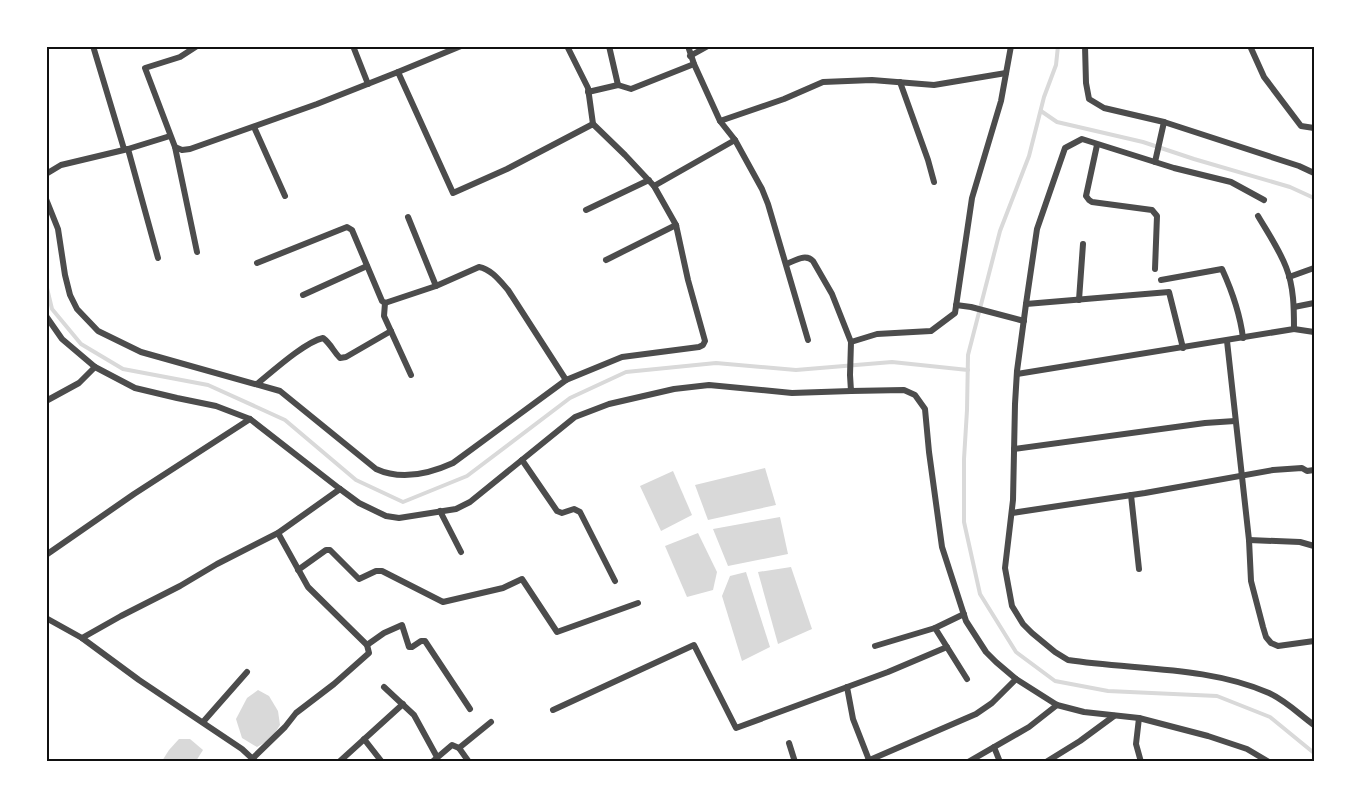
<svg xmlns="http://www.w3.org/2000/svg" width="1361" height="808" font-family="Literata,serif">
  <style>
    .water { fill: #d9d9d9 }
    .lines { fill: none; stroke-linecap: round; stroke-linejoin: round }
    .stream { stroke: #d9d9d9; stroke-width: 4 }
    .minor { stroke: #4c4c4c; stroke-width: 6 }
    .neatline { fill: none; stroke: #111; stroke-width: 2 }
  </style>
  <rect width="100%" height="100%" fill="#fff"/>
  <g class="water">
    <polygon points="765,468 776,505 708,520 695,485"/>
    <polygon points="673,471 692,515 661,531 640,486"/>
    <polygon points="780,517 788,554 728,566 713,529"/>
    <polygon points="698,533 717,572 713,590 687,597 665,546"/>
    <polygon points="791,567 812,629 778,644 758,572"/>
    <polygon points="746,572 770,647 742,661 722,596 730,576"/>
    <polygon points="258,690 269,696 278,711 280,725 271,739 257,747 242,738 236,719 247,698"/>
    <polygon points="179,739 190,739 203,750 196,761 162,761 169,750"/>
  </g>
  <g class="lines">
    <g class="stream">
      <polyline points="1058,46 1056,65 1044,97 1029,156 1000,231 968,355 967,410 964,459 964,522 980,594 1016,652 1055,681 1108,691 1217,696 1270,717 1314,753"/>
      <polyline points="1041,111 1057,122 1143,142 1194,159 1290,187 1314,198"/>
      <polyline points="46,284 52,309 81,344 123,369 208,385 285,420 356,480 403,502 467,476 570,398 626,372 716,363 796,370 892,362 968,370"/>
    </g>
    <g class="minor">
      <polyline points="93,46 124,149"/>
      <path d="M197,46l-17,11 -35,11 30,79 7,3 8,-1 127,-45 81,-32 55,121 54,-24 86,-45 32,31 29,31 22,39 12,55 17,61 -2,4 -4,2 -77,10 -56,23 -58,-90c-8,-9 -17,-21 -29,-23l-43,19 -51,17 -3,-2 -30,-71 -5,-3 -90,36"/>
      <polyline points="353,46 368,84"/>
      <polyline points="567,46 588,88 593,124"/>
      <polyline points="609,46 618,85"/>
      <polyline points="1011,46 1001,101 972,198 955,313 931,331 877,334 851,342 850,375 851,391 904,390 915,395 925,409 929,452 942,547 966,621 986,652 996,662 1016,679 1057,705 1084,712 1139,718 1208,736 1247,749 1269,762"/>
      <polyline points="1085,46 1086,83 1089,99 1104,108 1164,122 1299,166 1314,173"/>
      <polyline points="1250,46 1264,77 1301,126 1314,128"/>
      <polyline points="690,56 708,46"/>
      <polyline points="398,72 461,46"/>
      <polyline points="900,82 928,160 934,182"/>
      <polyline points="588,92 618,85 631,89 694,64"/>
      <polyline points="720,121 784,99 823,82 872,80 934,85 1006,73"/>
      <polyline points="254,127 285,196"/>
      <polyline points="735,140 762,189 768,204 808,340"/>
      <polyline points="1097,145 1086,196 1089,200 1092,202 1152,210 1157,216 1155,269"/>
      <polyline points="175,147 197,252"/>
      <polyline points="128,149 158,258"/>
      <polyline points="1155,162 1164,122"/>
      <polyline points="46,174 61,165 128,149 170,136"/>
      <polyline points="654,186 735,140 720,121 694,64 688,46"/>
      <path d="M46,199l12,30 7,46 5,20 7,14 21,22 43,21 139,39 96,78c26,12 53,5 77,-6l113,-83"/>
      <path d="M1264,200l-33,-18 -57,-14 -92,-29 -17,9 -28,81 -11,75 -9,67 -2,33 -2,96 -8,68 7,38 11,18 9,9 23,19 13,8c65,10 140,6 201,33 17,8 30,21 45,32"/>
      <polyline points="586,210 649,180"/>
      <polyline points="408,217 436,286"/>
      <polyline points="606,260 676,225"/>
      <path d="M786,264c9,-3 19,-11 27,-3l19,33 19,48"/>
      <polyline points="1289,277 1314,268"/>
      <path d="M1161,280l61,-11c10,22 18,44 21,69"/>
      <polyline points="303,295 367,266"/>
      <polyline points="1079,300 1083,244"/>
      <polyline points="385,303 384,316 411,375"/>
      <polyline points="1026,304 1169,292 1183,348"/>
      <polyline points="956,305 971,307 1024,321"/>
      <polyline points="1294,307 1314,303"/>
      <polyline points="46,316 62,339 95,367 135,388 177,398 216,406 250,419 340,489 359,503 386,516 399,518 456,509 470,502 575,417 609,404 674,389 709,385 792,393 851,391"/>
      <polyline points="1294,329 1314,332"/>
      <polyline points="1227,341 1249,540 1251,581 1263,627 1266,637 1271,643 1278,646 1314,641"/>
      <path d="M1017,374l277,-45c0,-20 0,-42 -8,-62 -7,-18 -18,-34 -28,-51"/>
      <path d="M257,384c16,-13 48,-42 66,-46 8,6 10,13 17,20l6,-1 45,-26"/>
      <polyline points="46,401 79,383 95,367"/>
      <polyline points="1014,449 1205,423 1235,421"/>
      <polyline points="522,460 557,511 562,513 574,509 580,512 615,581"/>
      <polyline points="1131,495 1139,569"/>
      <polyline points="440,511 461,552"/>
      <polyline points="1012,513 1145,493 1273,470 1302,468 1307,471 1314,470"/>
      <polyline points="1249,540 1300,542 1314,546"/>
      <polyline points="46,555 134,494 250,419"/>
      <polyline points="298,570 326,550 330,550 359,579 376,571 382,571 443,602 503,588 522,579 557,632 638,603"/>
      <polyline points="964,614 935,628 967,679"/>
      <polyline points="46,618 82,638 139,680 242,749 256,762"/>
      <polyline points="82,638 121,616 180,586 217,564 278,533 340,489"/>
      <polyline points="367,645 384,633 402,625 409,647 412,647 421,641 425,641 470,709"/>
      <polyline points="875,646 935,628"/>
      <polyline points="384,687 414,715 437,757"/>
      <polyline points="847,687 853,719 869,760"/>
      <polyline points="553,710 694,645 736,728 888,672 947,647"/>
      <polyline points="1139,718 1136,744 1141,762"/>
      <polyline points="203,722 247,672"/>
      <polyline points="364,739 382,762"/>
      <polyline points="789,743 795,762"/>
      <polyline points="994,747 1000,762"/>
      <polyline points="459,748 491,722"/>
      <polyline points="253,758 285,727 296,713 334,684 369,653 367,645 308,587 278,533"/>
      <polyline points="339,762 403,704"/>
      <polyline points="432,762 452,745 459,748 469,762"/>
      <polyline points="865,762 976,714 992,703 1016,679"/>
      <polyline points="968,762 1029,727 1057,705"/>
      <polyline points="1046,762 1080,741 1114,716"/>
    </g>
  </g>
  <rect width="1361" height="808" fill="none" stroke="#ffffff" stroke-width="96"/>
  <rect x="48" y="48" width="1265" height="712" class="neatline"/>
</svg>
